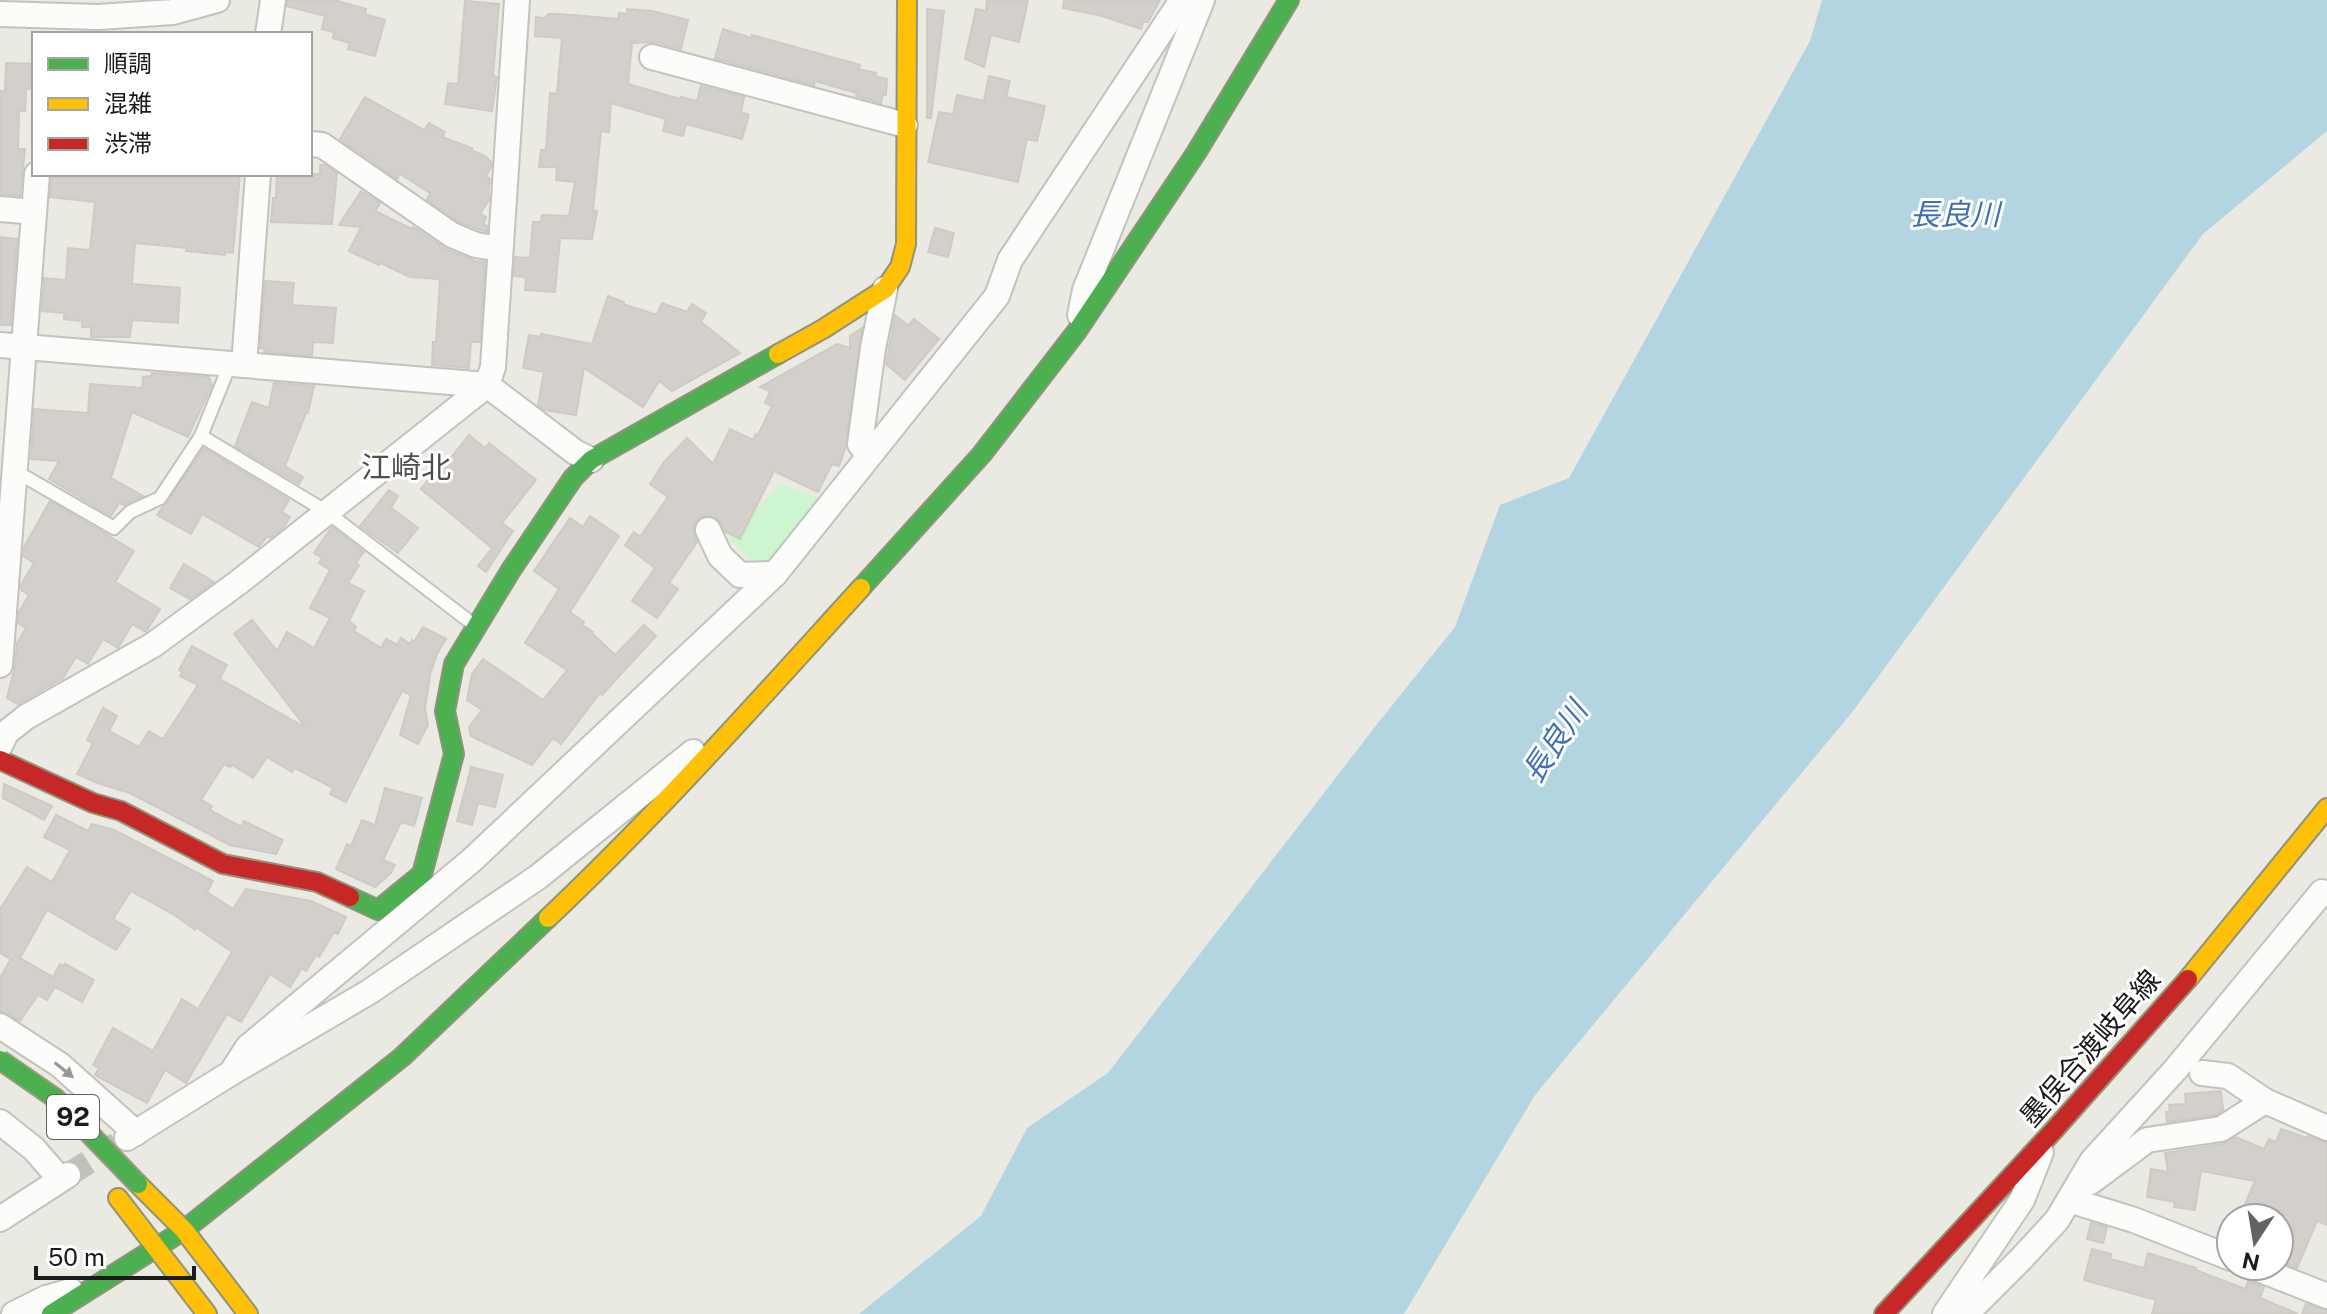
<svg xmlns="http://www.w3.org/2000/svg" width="2327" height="1314" font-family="'Public Sans','Noto Sans JP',sans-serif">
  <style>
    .park { fill: #cdf5d0 }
    .water { fill: #b3d4e1 }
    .building { fill: #d3d0cb; stroke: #cecac4; stroke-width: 2 }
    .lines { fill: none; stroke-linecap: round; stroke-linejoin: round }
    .street-tunnel { stroke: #c1c0ba; stroke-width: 24; stroke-dasharray: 24 12; stroke-linecap: butt }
    .lane-casing { stroke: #c2c2bf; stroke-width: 16 }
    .street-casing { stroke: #c2c2bf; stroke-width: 28 }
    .fast-casing { stroke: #90947b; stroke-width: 22 }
    .slow-casing { stroke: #90947b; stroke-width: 22 }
    .jam-casing { stroke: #90947b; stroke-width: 22 }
    .lane { stroke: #fcfcfb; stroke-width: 12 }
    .street { stroke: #fcfcfb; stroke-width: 24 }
    .fast { stroke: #4caf50; stroke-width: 18 }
    .slow { stroke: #ffc107; stroke-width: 18 }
    .jam { stroke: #c62828; stroke-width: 18 }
    .fast-bridge-casing { stroke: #a09880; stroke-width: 22; stroke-linecap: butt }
    .fast-bridge { stroke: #4caf50; stroke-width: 18 }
    .oneway { fill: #979796 }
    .labels { text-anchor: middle; stroke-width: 6; stroke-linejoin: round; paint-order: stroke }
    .shield { fill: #fff; stroke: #5f5f5f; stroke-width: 2 }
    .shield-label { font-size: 26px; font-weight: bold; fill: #1b1b1b }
    .street-label { font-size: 28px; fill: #1b1b1b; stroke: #fff }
    .water-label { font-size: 30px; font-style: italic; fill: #4070b2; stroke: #fff }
    .neighbourhood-label { font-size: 30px; fill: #4e4e4e; stroke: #fff }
  </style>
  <rect width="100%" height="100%" fill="#eae9e2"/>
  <polygon class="park" points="780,484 819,498 769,568 756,563 729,540"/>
  <polygon class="water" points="1822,0 2327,0 2327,131 2203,234 1853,711 1535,1095 1404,1314 859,1314 981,1216 1027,1128 1108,1073 1378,723 1455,627 1500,505 1569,478 1810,41"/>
  <g class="building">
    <polygon points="288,0 334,0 366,9 365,14 385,20 375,56 348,49 350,43 333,38 334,32 322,29 325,16 287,6"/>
    <polygon points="987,0 1028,0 1019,42 991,35 984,67 965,59 976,9 986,11"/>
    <polygon points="1064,0 1160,0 1148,22 1143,22 1141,29 1102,16 1063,8"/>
    <polygon points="465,1 499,4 493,76 497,77 492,111 445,104 448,83 458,84"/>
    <polygon points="627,9 652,11 688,20 681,49 655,42 632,43 628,84 680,99 681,97 697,101 701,86 744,97 741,112 749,115 742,139 686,124 683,136 663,131 666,119 611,103 609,132 601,131 593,211 597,211 592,239 560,238 555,292 525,290 526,277 514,276 515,257 530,258 533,222 541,222 542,215 569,216 575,182 556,180 557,167 539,167 541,150 546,150 550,93 557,94 562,38 535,36 536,17 545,18 548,14 560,14 618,19 619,13 627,14"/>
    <polygon points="927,9 944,11 931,118 927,118"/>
    <polygon points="723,29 751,38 752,35 860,65 858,69 876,73 875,76 887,79 886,95 883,94 881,103 856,96 857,93 815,81 814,85 715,58"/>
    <polygon points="6,63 34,64 34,89 26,89 25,111 19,111 18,149 25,149 20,196 0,194 0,91 5,91"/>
    <polygon points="989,76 1010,81 1006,97 1045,106 1037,141 1027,139 1018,182 928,162 939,112 953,114 957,95 984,101"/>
    <polygon points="365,97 424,130 429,123 445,132 442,137 472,148 471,150 485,156 491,162 491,167 486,176 490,179 488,192 489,200 480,214 486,217 483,224 487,226 487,232 459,222 427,200 430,193 400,174 397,179 340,139"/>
    <polygon points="320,165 325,165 337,174 332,224 271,222 273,198 276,198 277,174 320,174"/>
    <polygon points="52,174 89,174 123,177 124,174 240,174 233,253 225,252 225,255 186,251 187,248 135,243 132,284 180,288 178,323 132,320 130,337 91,337 91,327 82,327 82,321 64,319 64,313 42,311 44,278 66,280 68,248 90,250 95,202 50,197"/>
    <polygon points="361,191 380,203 375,211 412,229 413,227 446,249 475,261 485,262 480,342 471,342 469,368 432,365 433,342 436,342 440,279 410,277 381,263 379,265 349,251 361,227 339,225"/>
    <polygon points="935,228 954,233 948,257 928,252"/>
    <polygon points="0,237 17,239 11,325 0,325"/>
    <polygon points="265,281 294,283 292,305 336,308 333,343 313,342 312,356 264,352 265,349 260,348"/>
    <polygon points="608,296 624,302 623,304 657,315 662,303 687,312 692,304 706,313 701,322 740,353 672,391 659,381 643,407 584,368 576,415 544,410 538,405 544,372 523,368 529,335 541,337 541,334 592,344"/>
    <polygon points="895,315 906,324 909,325 914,319 939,339 905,380 886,364"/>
    <polygon points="862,328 846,446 839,466 832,464 818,492 774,471 740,539 726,532 716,517 702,516 696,521 693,529 697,542 669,583 678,589 657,618 632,601 655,568 625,545 634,532 640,537 668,497 650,484 664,462 687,438 713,464 730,429 753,440 756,434 758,435 772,406 765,403 770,391 760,387 837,344 850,348 850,336"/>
    <polygon points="152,373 209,377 212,385 188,437 132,412 111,478 143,496 124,505 119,503 111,516 49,479 59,461 31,459 34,409 88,413 90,384 142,388 143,377 152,376"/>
    <polygon points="274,383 314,386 308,413 306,413 285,466 303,477 299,484 235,446 252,402 269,408"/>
    <polygon points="469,435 485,448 489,443 536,480 502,523 513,531 486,572 478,566 492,548 421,489 435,471 438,474"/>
    <polygon points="204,448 289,500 282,512 290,517 283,528 270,538 267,536 259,547 202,514 191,534 157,515"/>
    <polygon points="389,490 398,496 391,508 418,528 398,553 360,526"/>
    <polygon points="50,501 134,551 115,582 160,609 146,632 132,624 118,648 103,639 88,664 76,657 63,678 18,704 7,698 15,666 17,643 26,628 18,623 19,612 29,595 21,590 21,585 34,563 23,556 24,547"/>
    <polygon points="590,516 619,536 570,612 584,622 582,625 593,632 592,633 615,655 644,625 656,636 602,695 600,693 561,744 553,738 532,765 471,736 469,727 482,710 467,700 472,674 483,659 543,700 567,670 525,643 559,589 534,571 570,518 583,527"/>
    <polygon points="332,527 364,552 356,563 359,565 348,583 364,591 349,621 356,627 354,631 381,648 386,639 397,645 401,638 410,644 412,640 414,642 423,627 446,639 437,654 430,675 425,708 428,725 418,744 400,735 411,695 402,691 346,802 330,794 333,788 295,768 292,772 267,757 253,778 232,765 230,767 224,764 201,800 212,806 210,810 241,827 244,821 283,840 276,854 230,845 130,793 100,784 77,774 93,743 87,740 103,708 117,716 109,731 139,747 149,731 163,739 198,685 180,676 183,672 179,670 192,646 227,665 220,679 306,728 234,634 252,620 277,651 287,632 314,648 330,618 310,608 330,570 319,563 322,558 314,553"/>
    <polygon points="184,564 214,582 190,599 170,588"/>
    <polygon points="471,767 503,775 495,807 478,803 472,825 457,821"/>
    <polygon points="4,784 52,806 44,820 3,798"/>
    <polygon points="385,788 422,798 414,826 401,822 383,860 395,865 391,873 375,887 336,869 347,844 351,846 362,820 375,825"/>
    <polygon points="56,815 88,831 92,824 114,830 213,881 207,892 233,909 246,889 311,901 346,917 338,934 334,932 319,957 316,955 306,971 302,968 290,987 270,974 241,1022 227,1014 186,1083 165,1070 147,1103 95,1075 99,1068 93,1065 113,1028 153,1051 182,999 198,1009 232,952 196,927 195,930 176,916 131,891 113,919 130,929 116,950 47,910 20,958 53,977 60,964 64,966 65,964 94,980 82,1002 55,987 47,1000 38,995 20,1021 0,1011 0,978 11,959 0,953 0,909 27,867 52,882 70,850 44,837"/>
    <polygon points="2221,1091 2223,1110 2216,1115 2167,1122 2166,1112 2170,1112 2169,1105 2186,1104 2185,1094"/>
    <polygon points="2281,1129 2307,1138 2308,1136 2327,1143 2327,1225 2317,1221 2297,1268 2279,1261 2279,1218 2239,1218 2255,1181 2201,1171 2195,1210 2174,1207 2175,1202 2147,1197 2151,1169 2168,1172 2165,1153 2223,1144 2236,1137 2264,1149 2269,1139 2276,1142"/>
    <polygon points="2091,1223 2107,1227 2103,1243 2087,1239"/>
    <polygon points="2092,1249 2111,1254 2110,1259 2144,1268 2148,1253 2196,1268 2196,1270 2245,1289 2248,1281 2264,1287 2260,1298 2298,1314 2152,1314 2156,1300 2084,1280"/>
    <polygon points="2306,1304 2327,1311 2327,1314 2302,1314"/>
  </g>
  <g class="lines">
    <polyline class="street-tunnel" points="68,1175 117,1144"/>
    <g class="lane-casing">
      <g id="lane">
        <polyline points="201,436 327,512 474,625"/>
        <polyline points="15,471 114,528 130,512 160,498 201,436 230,364"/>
      </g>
    </g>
    <g class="street-casing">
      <g id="street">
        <polyline points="0,14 98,17 173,12 217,0"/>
        <polyline points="268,34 273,0"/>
        <polyline points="652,57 905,125"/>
        <polyline points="310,144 322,145 452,235 476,245 500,249"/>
        <polyline points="0,209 34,212"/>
        <polyline points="1080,315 1085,290 1202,0"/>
        <polyline points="0,345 487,385 575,452 591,460"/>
        <polyline points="244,365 258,174"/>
        <polyline points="869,456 860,444 873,348 885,289"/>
        <polyline points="708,530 720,556 740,575 775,574"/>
        <polyline points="0,665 37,174"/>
        <polyline points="0,746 6,733 26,717 153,645 239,582 487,385 493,367 517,0"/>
        <polyline points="0,1026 60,1065 136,1133"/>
        <polyline points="231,1073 248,1047 472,860 775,574 997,296 1010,260 1182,0"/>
        <polyline points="2202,1073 2228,1076 2265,1101 2327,1128"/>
        <polyline points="0,1122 34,1149 60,1179"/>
        <polyline points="127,1138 231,1073 369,992 538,877 693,752"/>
        <polyline points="2081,1186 2092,1181 2147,1140 2221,1129 2265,1101"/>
        <polyline points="2069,1200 2134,1220 2231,1258"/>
        <polyline points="0,1219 68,1175"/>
        <polyline points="2251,1266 2327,1296"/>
        <polyline points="14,1314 46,1298 71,1291"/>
        <polyline points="1945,1314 2022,1200 2041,1152"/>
        <polyline points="1966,1314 2021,1259 2057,1220 2092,1161 2175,1070 2322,892 2327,894"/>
      </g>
    </g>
    <g class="fast-casing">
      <g id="fast">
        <polyline points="861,588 982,454 1077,331 1196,153 1289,0"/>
        <polyline points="350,897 378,910 422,874 454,754 445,711 454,664 511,570 573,478 591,460 778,354"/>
        <polyline points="51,1314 184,1230 402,1057 548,918"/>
      </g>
    </g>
    <g class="slow-casing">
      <g id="slow">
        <polyline points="778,354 823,329 885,289 900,267 906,244 907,0"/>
        <path d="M548,918c110,-104 211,-218 313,-330"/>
        <polyline points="2188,979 2327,808"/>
        <polyline points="138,1184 184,1230 248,1314"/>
        <polyline points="118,1198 207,1314"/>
      </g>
    </g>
    <g class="jam-casing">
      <g id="jam">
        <polyline points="0,760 93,803 121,811 223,864 317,882 350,897"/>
        <polyline points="1884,1314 2055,1129 2188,979"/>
      </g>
    </g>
    <use href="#lane" class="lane"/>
    <use href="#street" class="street"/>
    <use href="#fast" class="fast"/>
    <use href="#slow" class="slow"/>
    <use href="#jam" class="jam"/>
    <g class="fast-bridge-casing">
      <polyline id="fast-bridge" points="0,1060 55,1098 138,1184"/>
    </g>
    <use href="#fast-bridge" class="fast-bridge"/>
  </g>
  <defs><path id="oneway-solid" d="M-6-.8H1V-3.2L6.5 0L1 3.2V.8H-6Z" transform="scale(2)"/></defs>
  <use class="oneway" href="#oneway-solid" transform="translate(64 1070) rotate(39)"/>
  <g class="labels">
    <rect class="shield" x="47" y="1095" width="52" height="44" rx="6"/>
    <g class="shield-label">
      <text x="73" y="1126">92</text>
    </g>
    <g class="street-label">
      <text transform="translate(2090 1048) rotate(-49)" y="10">墨俣合渡岐阜線</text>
    </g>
    <g class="water-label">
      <text x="1955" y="225">長良川</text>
      <text transform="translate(1555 742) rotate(-56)" y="10">長良川</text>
    </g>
    <g class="neighbourhood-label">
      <text x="406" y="478">江崎北</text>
    </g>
  </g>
  <rect x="32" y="32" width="280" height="144" fill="#ffffff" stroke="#a4a4a4" stroke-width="2"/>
  <rect x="48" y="58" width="40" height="12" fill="#4caf50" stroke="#a4a4a4" stroke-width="2"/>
  <text x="104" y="72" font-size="24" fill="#1b1b1b">順調</text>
  <rect x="48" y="98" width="40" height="12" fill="#ffc107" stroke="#a4a4a4" stroke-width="2"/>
  <text x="104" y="112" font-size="24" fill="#1b1b1b">混雑</text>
  <rect x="48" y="138" width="40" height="12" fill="#c62828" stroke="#a4a4a4" stroke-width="2"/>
  <text x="104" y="152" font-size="24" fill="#1b1b1b">渋滞</text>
  <g transform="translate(2255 1242) rotate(192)"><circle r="38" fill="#ffffff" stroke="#a4a4a4" stroke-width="2"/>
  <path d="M0-6L14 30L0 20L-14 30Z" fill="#636361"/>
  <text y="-12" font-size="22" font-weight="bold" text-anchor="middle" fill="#1b1b1b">N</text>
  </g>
  <path d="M36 1266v12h158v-12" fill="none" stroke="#1b1b1b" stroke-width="4"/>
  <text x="48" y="1266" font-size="24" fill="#1b1b1b" stroke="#ffffff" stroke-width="6" paint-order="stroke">50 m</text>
</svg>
